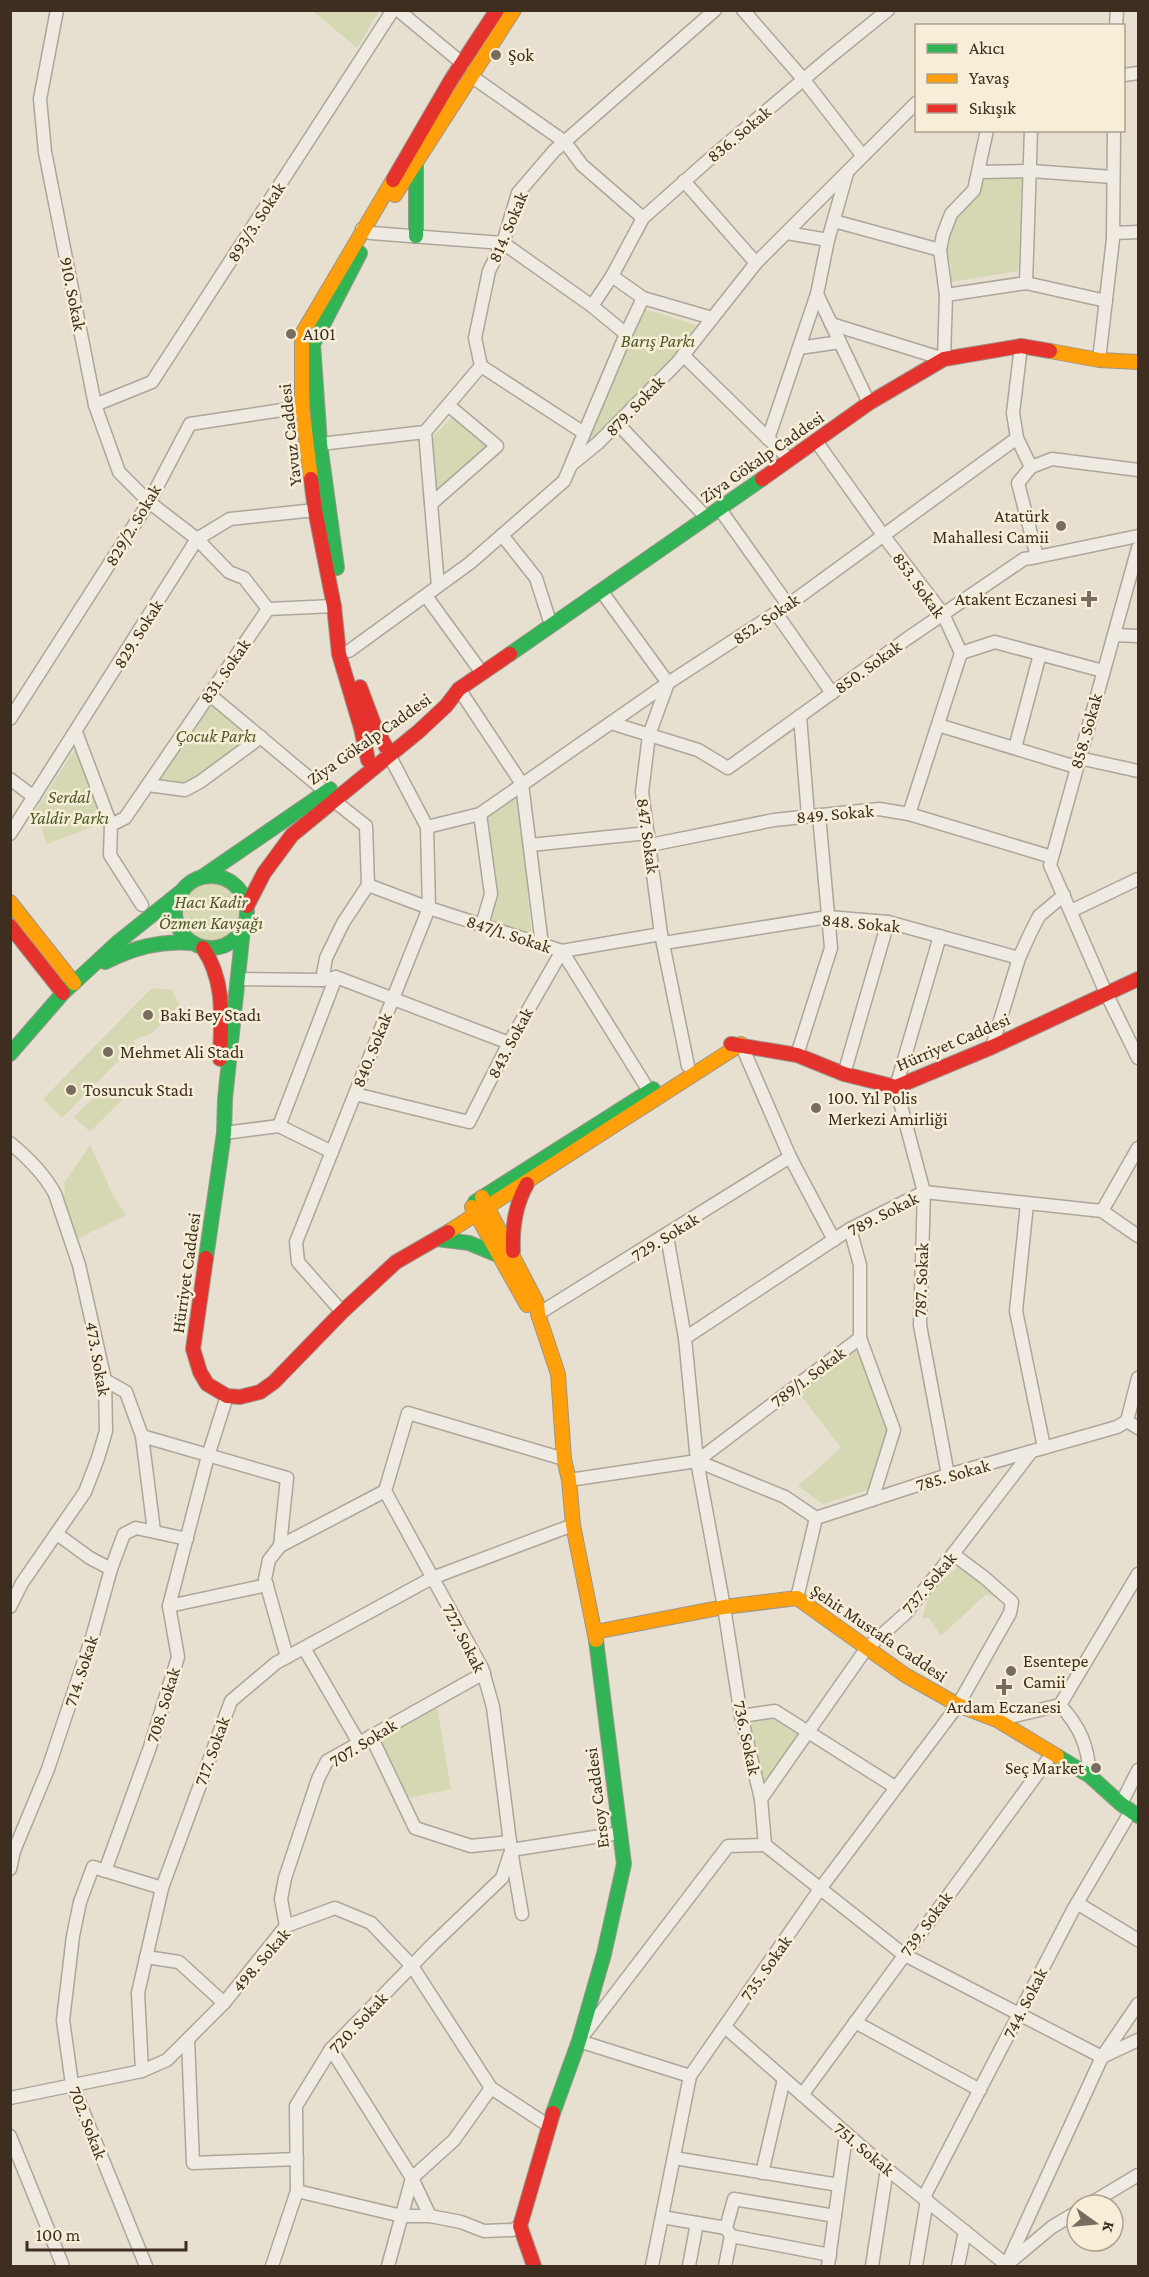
<svg xmlns="http://www.w3.org/2000/svg" width="1149" height="2277" font-family="'Crimson Pro',serif">
  <style>
    .green { fill: #d6d7b3 }
    .lines { fill: none; stroke-linecap: round; stroke-linejoin: round }
    .street-casing { stroke: #ada599; stroke-width: 15 }
    .fast-casing { stroke: #9c958a; stroke-width: 16 }
    .slow-casing { stroke: #9c958a; stroke-width: 16 }
    .jam-casing { stroke: #9c958a; stroke-width: 16 }
    .street { stroke: #efebe3; stroke-width: 12 }
    .fast { stroke: #30b455; stroke-width: 14 }
    .slow { stroke: #ff9f0a; stroke-width: 14 }
    .jam { stroke: #e5322d; stroke-width: 14 }
    .poi-dot { fill: #786c5e; stroke: #f7eed8; stroke-width: 2 }
    .labels { text-anchor: middle; stroke-width: 5; stroke-linejoin: round; paint-order: stroke }
    .poi-label { font-size: 18px; fill: #3d2e20; stroke: #f7eed8; text-anchor: start }
    .street-label { font-size: 18px; fill: #3d2e20; stroke: #f7eed8 }
    .park-label { font-size: 18px; font-style: italic; fill: #4d5a26; stroke: #f7eed8 }
  </style>
  <rect width="100%" height="100%" fill="#e7e0d1"/>
  <g class="green">
    <polygon points="313,11 379,11 357,48"/>
    <polygon points="982,177 1022,178 1018,271 951,282 951,264 943,250 951,220"/>
    <path d="M645,309l54,17c-31,49 -76,90 -120,127l5,-20z"/>
    <polygon points="452,417 489,449 437,491 430,440"/>
    <polygon points="209,694 261,737 185,790 148,785"/>
    <polygon points="75,749 103,823 47,844 35,811"/>
    <polygon points="518,793 532,938 486,922 485,814"/>
    <circle cx="211" cy="912" r="36"/>
    <polygon points="152,988 172,990 183,1014 173,1016 171,1014 151,1034 133,1040 135,1044 62,1118 43,1099"/>
    <polygon points="107,1084 123,1099 90,1132 74,1117"/>
    <polygon points="90,1145 114,1197 126,1215 77,1239 63,1197 65,1193 64,1183"/>
    <polygon points="858,1342 890,1428 873,1488 823,1504 798,1486 841,1448 796,1389"/>
    <polygon points="963,1563 1009,1603 986,1594 941,1636 929,1618 922,1618 931,1589"/>
    <polygon points="437,1706 451,1789 409,1798 377,1739"/>
    <polygon points="774,1715 805,1733 763,1790 745,1718"/>
  </g>
  <g class="lines">
    <g class="street-casing">
      <g id="street">
        <polyline points="57,10 40,99 45,152 95,405 119,472 149,502 197,539 229,572 244,578 268,609"/>
        <polyline points="398,10 463,64"/>
        <polyline points="743,10 804,80 862,155"/>
        <polyline points="1116,26 1117,10"/>
        <polyline points="1124,75 1138,73"/>
        <polyline points="471,76 565,142 582,165 643,218"/>
        <polyline points="979,172 1031,171 1113,177"/>
        <polyline points="684,181 756,263"/>
        <polyline points="834,221 940,250"/>
        <polyline points="362,229 371,233 503,243 592,306 626,334"/>
        <polyline points="787,233 828,240"/>
        <polyline points="1113,233 1138,232"/>
        <polyline points="612,276 643,218 713,156 830,57 888,10"/>
        <polyline points="1026,283 1031,130"/>
        <polyline points="817,294 869,403"/>
        <polyline points="946,295 1026,283 1106,301"/>
        <polyline points="592,306 612,276 643,298 712,318"/>
        <polyline points="831,324 944,359 946,295 940,250 943,235 951,214 974,190 987,130"/>
        <polyline points="799,348 840,342"/>
        <polyline points="683,355 789,459"/>
        <polyline points="1099,360 1113,239 1114,130"/>
        <polyline points="481,366 584,433"/>
        <polyline points="95,405 152,382 393,10"/>
        <polyline points="618,424 706,517"/>
        <polyline points="425,432 481,366 475,338 489,271 503,243 518,193 554,151 715,10"/>
        <polyline points="425,432 438,586"/>
        <polyline points="768,439 817,294 828,240 847,173"/>
        <polyline points="816,441 883,535 943,614 961,653 909,814"/>
        <polyline points="320,444 425,432"/>
        <polyline points="572,462 626,334 643,298"/>
        <polyline points="1031,467 1052,459 1138,470"/>
        <polyline points="431,504 497,446 448,405"/>
        <polyline points="719,508 788,605"/>
        <polyline points="502,535 536,578 551,625"/>
        <polyline points="1138,548 1050,865 1106,993 1138,1058"/>
        <polyline points="1037,557 1138,536"/>
        <polyline points="602,592 668,683 649,735 642,792 661,934 688,1066"/>
        <polyline points="426,596 482,673"/>
        <polyline points="776,613 832,693"/>
        <polyline points="1114,635 1138,636"/>
        <polyline points="349,651 470,563 564,481 571,465 598,443 677,363 756,263 916,103"/>
        <polyline points="961,653 995,642 1103,671"/>
        <polyline points="459,689 522,784 542,945"/>
        <polyline points="209,694 326,792"/>
        <polyline points="800,716 808,816"/>
        <polyline points="10,719 149,502 190,424 302,407"/>
        <polyline points="611,723 698,750 728,768 908,638 1024,559 1037,557 1018,483 1031,467 1017,438 1013,413 1021,346"/>
        <polyline points="938,725 1076,767"/>
        <polyline points="76,732 111,825 125,818 268,609 334,606"/>
        <polyline points="1015,748 1040,654"/>
        <polyline points="1079,758 1138,771"/>
        <polyline points="10,779 34,797"/>
        <polyline points="148,785 185,790 200,782 261,737"/>
        <polyline points="480,814 491,894 482,925"/>
        <polyline points="111,825 110,855 142,905"/>
        <polyline points="427,827 480,814 668,683 788,605 1017,438"/>
        <polyline points="10,834 197,539 230,519 315,510"/>
        <polyline points="530,845 648,833"/>
        <polyline points="650,845 774,820 879,809 909,814 1052,857"/>
        <polyline points="368,885 429,908 562,951 649,1091"/>
        <polyline points="1071,911 1138,879"/>
        <polyline points="940,936 896,1087 924,1192 920,1325 948,1475"/>
        <polyline points="664,943 828,917 888,922 1019,958"/>
        <polyline points="238,979 322,980 336,977 509,1043"/>
        <polyline points="322,980 326,958 343,923 368,885 366,826 333,800"/>
        <polyline points="741,1044 790,1157 834,1240"/>
        <polyline points="992,1047 1019,958 1029,936 1039,916 1064,895"/>
        <polyline points="797,1055 831,948 819,815"/>
        <polyline points="844,1074 888,922"/>
        <polyline points="355,1094 469,1122 509,1043 562,951 661,934"/>
        <polyline points="279,1126 336,977"/>
        <polyline points="224,1133 279,1126 332,1152"/>
        <path d="M10,1143c17,14 35,32 45,51l24,71 26,115 1,51 -8,27 -13,34 -63,91 -12,24"/>
        <polyline points="1027,1204 1016,1311 1044,1447"/>
        <polyline points="1102,1211 1138,1148"/>
        <polyline points="667,1236 685,1338 697,1461 724,1607 741,1716 761,1799 765,1845 903,1954 1102,2057 1138,2040"/>
        <polyline points="342,1312 298,1262 296,1242 429,908 427,827 387,751"/>
        <polyline points="538,1314 790,1157"/>
        <polyline points="685,1338 850,1229 924,1192 1102,1211 1138,1236"/>
        <polyline points="860,1338 894,1430 872,1500"/>
        <polyline points="105,1380 126,1392 142,1436 154,1531"/>
        <polyline points="1127,1421 1138,1428"/>
        <polyline points="142,1436 287,1478 280,1546"/>
        <polyline points="697,1461 785,1497 816,1518"/>
        <polyline points="569,1480 697,1461 860,1338 860,1265 850,1229"/>
        <polyline points="57,1534 90,1558 111,1569"/>
        <polyline points="797,1598 816,1518 948,1475 1117,1427 1127,1421 1138,1378"/>
        <polyline points="169,1606 267,1585"/>
        <polyline points="304,1648 359,1743"/>
        <polyline points="287,1657 265,1579 269,1560 280,1546 385,1491"/>
        <path d="M1060,1705c20,22 28,40 30,71"/>
        <polyline points="741,1716 775,1711 895,1787"/>
        <polyline points="997,1720 1060,1705 1138,1574"/>
        <polyline points="371,1736 415,1828 471,1846 510,1842"/>
        <polyline points="761,1799 866,1649 905,1614 953,1554 1031,1452"/>
        <polyline points="1121,1804 1138,1770"/>
        <polyline points="511,1850 620,1833"/>
        <polyline points="10,1869 14,1851 48,1769 93,1634 111,1569 124,1534 136,1528 187,1539"/>
        <polyline points="105,1871 150,1747 178,1657 169,1606 208,1456 227,1396"/>
        <polyline points="1077,1903 1138,1940"/>
        <polyline points="522,1914 511,1850 493,1707 482,1668 385,1491 408,1413 564,1459"/>
        <polyline points="286,1926 281,1899 285,1878 318,1779 327,1761 484,1673"/>
        <polyline points="146,1957 179,1962 224,2003"/>
        <polyline points="855,2022 980,2090"/>
        <polyline points="725,2027 887,2169 1008,2266"/>
        <polyline points="188,2039 193,2163 297,2159"/>
        <polyline points="331,2049 412,2178 430,2216 461,2222 484,2231 512,2230 520,2226"/>
        <polyline points="142,2071 138,1993 162,1888 231,1701 276,1663 432,1578 573,1525"/>
        <polyline points="690,2076 579,2041 728,1846 765,1845"/>
        <polyline points="802,2095 1052,1754"/>
        <polyline points="10,2098 142,2071 167,2060 224,2003 286,1926 335,1908 371,1923 412,1966 491,2088 549,2126"/>
        <polyline points="10,2136 63,2266"/>
        <polyline points="674,2158 839,2185"/>
        <polyline points="762,2173 784,2079"/>
        <polyline points="412,2178 454,2140 491,2088"/>
        <polyline points="297,2191 402,2216 430,2216"/>
        <polyline points="924,2197 1073,1910 1131,1811"/>
        <polyline points="1088,2205 1138,2175"/>
        <polyline points="662,2217 726,2228"/>
        <polyline points="731,2236 830,2255"/>
        <polyline points="1010,2262 1052,2227 1077,2212"/>
        <polyline points="146,2266 72,2084 63,2020 73,1936 80,1902 93,1867 162,1888"/>
        <polyline points="272,2266 297,2191 296,2106 331,2049 433,1944 502,1878 510,1854"/>
        <polyline points="388,2266 412,2178"/>
        <polyline points="652,2266 690,2076 820,1889 958,1705 1010,1613 1012,1602 985,1578 953,1554"/>
        <polyline points="689,2266 697,2223"/>
        <polyline points="725,2266 731,2236 726,2228 734,2199 835,2216"/>
        <polyline points="828,2266 846,2135"/>
        <polyline points="872,2266 887,2169"/>
        <polyline points="916,2266 927,2200"/>
        <polyline points="958,2266 965,2231"/>
        <polyline points="1006,2266 1102,2057 1138,2004"/>
      </g>
    </g>
    <g class="fast-casing">
      <g id="fast">
        <polyline points="416,162 416,236"/>
        <polyline points="337,568 320,444 313,344 360,253"/>
        <polyline points="510,654 762,479"/>
        <circle cx="211" cy="912" r="36"/>
        <polyline points="202,877 330,789"/>
        <path d="M105,962c28,-14 55,-22 87,-19"/>
        <polyline points="10,1054 63,993 117,943 183,890"/>
        <polyline points="475,1202 653,1089"/>
        <polyline points="437,1239 469,1243 498,1255"/>
        <polyline points="206,1258 224,1133 225,1099 243,929"/>
        <polyline points="1057,1756 1090,1776 1121,1804 1138,1816"/>
        <polyline points="553,2113 579,2041 604,1954 624,1864 596,1640"/>
      </g>
    </g>
    <g class="slow-casing">
      <g id="slow">
        <polyline points="395,195 514,10"/>
        <polyline points="1050,351 1099,360 1138,362"/>
        <polyline points="311,479 302,407 302,334 393,180"/>
        <polyline points="10,902 74,983"/>
        <polyline points="482,1197 537,1303 538,1314 558,1374 564,1459 569,1480 573,1525 596,1640"/>
        <polyline points="472,1207 527,1305"/>
        <polyline points="448,1232 741,1044"/>
        <polyline points="595,1632 724,1607 797,1598 905,1675 958,1705 997,1720 1057,1756"/>
      </g>
    </g>
    <g class="jam-casing">
      <g id="jam">
        <polyline points="393,180 451,80 497,10"/>
        <polyline points="311,479 315,510 334,606 339,654 361,728 368,760"/>
        <polyline points="762,479 869,403 944,359 1021,346 1050,351"/>
        <polyline points="360,687 375,727 386,747"/>
        <polyline points="247,906 264,873 292,835 418,732 446,706 459,689 510,654"/>
        <polyline points="10,926 63,993"/>
        <path d="M203,948c23,34 18,72 17,111"/>
        <polyline points="731,1044 797,1055 844,1074 896,1087 992,1047 1138,979"/>
        <path d="M513,1251c-1,-24 2,-46 14,-67"/>
        <polyline points="206,1258 193,1349 200,1372 207,1384 227,1396 240,1397 260,1392 274,1382 342,1312 396,1262 448,1232"/>
        <polyline points="534,2266 520,2226 553,2113"/>
      </g>
    </g>
    <use href="#street" class="street"/>
    <use href="#fast" class="fast"/>
    <use href="#slow" class="slow"/>
    <use href="#jam" class="jam"/>
  </g>
  <g class="poi-dot">
    <circle cx="496" cy="55" r="6"/>
    <circle cx="291" cy="334" r="6"/>
    <circle cx="1061" cy="526" r="6"/>
    <path d="M1086 590h6v6h6v6h-6v6h-6v-6h-6v-6h6z"/>
    <circle cx="148" cy="1015" r="6"/>
    <circle cx="108" cy="1052" r="6"/>
    <circle cx="71" cy="1090" r="6"/>
    <circle cx="816" cy="1108" r="6"/>
    <circle cx="1011" cy="1671" r="6"/>
    <path d="M1001 1678h6v6h6v6h-6v6h-6v-6h-6v-6h6z"/>
    <circle cx="1096" cy="1768" r="6"/>
  </g>
  <g class="labels">
    <g class="poi-label">
      <text x="508" y="61">Şok</text>
      <text x="303" y="340">A101</text>
      <text x="1049" y="522" text-anchor="end">Atatürk<tspan x="1049" dy="21">Mahallesi Camii</tspan></text>
      <text x="1077" y="605" text-anchor="end">Atakent Eczanesi</text>
      <text x="160" y="1021">Baki Bey Stadı</text>
      <text x="120" y="1058">Mehmet Ali Stadı</text>
      <text x="83" y="1096">Tosuncuk Stadı</text>
      <text x="828" y="1104">100. Yıl Polis<tspan x="828" dy="21">Merkezi Amirliği</tspan></text>
      <text x="1023" y="1667">Esentepe<tspan x="1023" dy="21">Camii</tspan></text>
      <text x="1004" y="1713" text-anchor="middle">Ardam Eczanesi</text>
      <text x="1084" y="1774" text-anchor="end">Seç Market</text>
    </g>
    <g class="street-label">
      <text transform="translate(739 134) rotate(-40)" y="6">836. Sokak</text>
      <text transform="translate(256 222) rotate(-57)" y="6">893/3. Sokak</text>
      <text transform="translate(508 227) rotate(-67)" y="6">814. Sokak</text>
      <text transform="translate(73 294) rotate(79)" y="6">910. Sokak</text>
      <text transform="translate(635 406) rotate(-46)" y="6">879. Sokak</text>
      <text transform="translate(290 435) rotate(-96)" y="6">Yavuz Caddesi</text>
      <text transform="translate(762 457) rotate(-35)" y="6">Ziya Gökalp Caddesi</text>
      <text transform="translate(133 525) rotate(-59)" y="6">829/2. Sokak</text>
      <text transform="translate(919 585) rotate(54)" y="6">853. Sokak</text>
      <text transform="translate(766 619) rotate(-34)" y="6">852. Sokak</text>
      <text transform="translate(138 634) rotate(-58)" y="6">829. Sokak</text>
      <text transform="translate(868 667) rotate(-36)" y="6">850. Sokak</text>
      <text transform="translate(225 671) rotate(-55)" y="6">831. Sokak</text>
      <text transform="translate(1086 731) rotate(-74)" y="6">858. Sokak</text>
      <text transform="translate(369 739) rotate(-35)" y="6">Ziya Gökalp Caddesi</text>
      <text transform="translate(835 814) rotate(-5)" y="6">849. Sokak</text>
      <text transform="translate(648 836) rotate(82)" y="6">847. Sokak</text>
      <text transform="translate(861 923) rotate(5)" y="6">848. Sokak</text>
      <text transform="translate(509 934) rotate(18)" y="6">847/1. Sokak</text>
      <text transform="translate(953 1042) rotate(-23)" y="6">Hürriyet Caddesi</text>
      <text transform="translate(510 1043) rotate(-62)" y="6">843. Sokak</text>
      <text transform="translate(372 1050) rotate(-68)" y="6">840. Sokak</text>
      <text transform="translate(883 1214) rotate(-27)" y="6">789. Sokak</text>
      <text transform="translate(665 1237) rotate(-32)" y="6">729. Sokak</text>
      <text transform="translate(186 1273) rotate(-82)" y="6">Hürriyet Caddesi</text>
      <text transform="translate(921 1280) rotate(-88)" y="6">787. Sokak</text>
      <text transform="translate(98 1359) rotate(80)" y="6">473. Sokak</text>
      <text transform="translate(808 1377) rotate(-37)" y="6">789/1. Sokak</text>
      <text transform="translate(953 1475) rotate(-16)" y="6">785. Sokak</text>
      <text transform="translate(929 1583) rotate(-50)" y="6">737. Sokak</text>
      <text transform="translate(879 1633) rotate(34)" y="6">Şehit Mustafa Caddesi</text>
      <text transform="translate(464 1638) rotate(63)" y="6">727. Sokak</text>
      <text transform="translate(81 1671) rotate(-72)" y="6">714. Sokak</text>
      <text transform="translate(163 1705) rotate(-73)" y="6">708. Sokak</text>
      <text transform="translate(747 1738) rotate(78)" y="6">736. Sokak</text>
      <text transform="translate(363 1743) rotate(-32)" y="6">707. Sokak</text>
      <text transform="translate(212 1751) rotate(-70)" y="6">717. Sokak</text>
      <text transform="translate(597 1798) rotate(-97)" y="6">Ersoy Caddesi</text>
      <text transform="translate(926 1924) rotate(-54)" y="6">739. Sokak</text>
      <text transform="translate(261 1960) rotate(-49)" y="6">498. Sokak</text>
      <text transform="translate(766 1968) rotate(-55)" y="6">735. Sokak</text>
      <text transform="translate(1025 2003) rotate(-63)" y="6">744. Sokak</text>
      <text transform="translate(358 2023) rotate(-47)" y="6">720. Sokak</text>
      <text transform="translate(88 2123) rotate(69)" y="6">702. Sokak</text>
      <text transform="translate(864 2149) rotate(40)" y="6">751. Sokak</text>
    </g>
    <g class="park-label">
      <text x="658" y="347">Barış Parkı</text>
      <text x="216" y="742">Çocuk Parkı</text>
      <text x="69" y="803">Serdal<tspan x="69" dy="21">Yaldir Parkı</tspan></text>
      <text x="211" y="908">Hacı Kadir<tspan x="211" dy="21">Özmen Kavşağı</tspan></text>
    </g>
  </g>
  <rect width="1149" height="2277" fill="none" stroke="#3d2e20" stroke-width="24"/>
  <rect x="915" y="24" width="210" height="108" fill="#f7eed8" stroke="#ada18e" stroke-width="1.5"/>
  <rect x="927" y="44" width="30" height="9" fill="#30b455" stroke="#ada18e" stroke-width="1.5"/>
  <text x="969" y="54" font-size="18" fill="#3d2e20">Akıcı</text>
  <rect x="927" y="74" width="30" height="9" fill="#ff9f0a" stroke="#ada18e" stroke-width="1.5"/>
  <text x="969" y="84" font-size="18" fill="#3d2e20">Yavaş</text>
  <rect x="927" y="104" width="30" height="9" fill="#e5322d" stroke="#ada18e" stroke-width="1.5"/>
  <text x="969" y="114" font-size="18" fill="#3d2e20">Sıkışık</text>
  <g transform="translate(1095 2223) rotate(105)"><circle r="28" fill="#f7eed8" stroke="#ada18e" stroke-width="1.5"/>
  <path d="M0-4.5L10 22L0 15L-10 22Z" fill="#786c5e"/>
  <text y="-9" font-size="16" font-weight="bold" text-anchor="middle" fill="#3d2e20">K</text>
  </g>
  <path d="M27 2241v9h159v-9" fill="none" stroke="#3d2e20" stroke-width="3"/>
  <text x="36" y="2241" font-size="18" fill="#3d2e20" stroke="#f7eed8" stroke-width="4.5" paint-order="stroke">100 m</text>
</svg>
